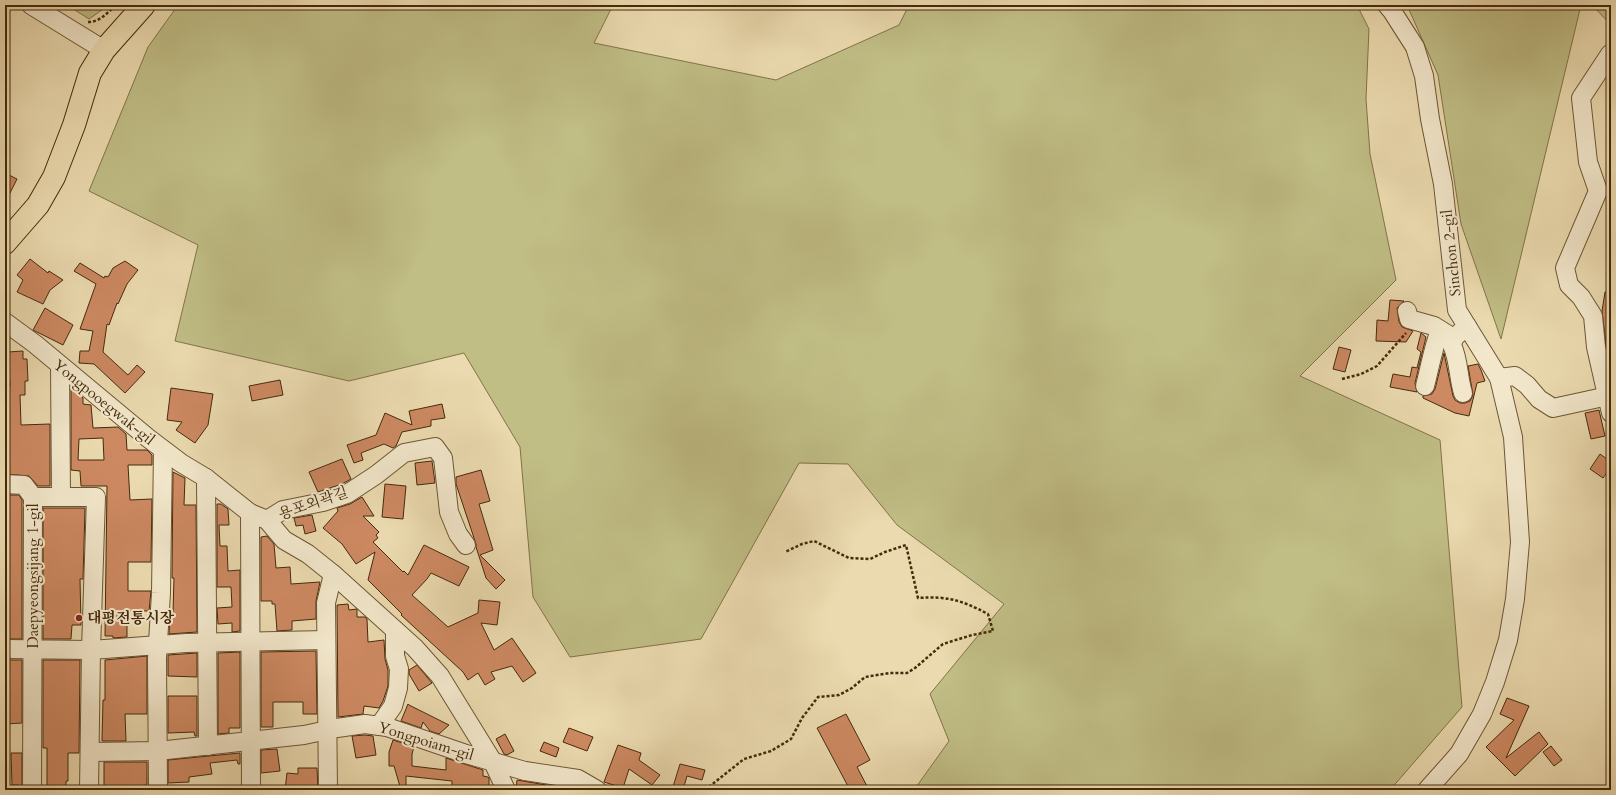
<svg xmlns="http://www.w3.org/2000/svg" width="1616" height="795" font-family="Cardo,'Noto Serif KR',serif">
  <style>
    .green { fill: #c0bd85; stroke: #827448 }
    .building { fill: #cd8962; stroke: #452a0b; fill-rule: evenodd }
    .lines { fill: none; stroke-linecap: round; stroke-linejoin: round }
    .minor-casing { stroke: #6e5634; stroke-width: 20 }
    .major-casing { stroke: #452a0b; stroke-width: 24 }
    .path { stroke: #452a0b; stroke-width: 2.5; stroke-dasharray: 3 2; stroke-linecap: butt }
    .minor { stroke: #f2e7cb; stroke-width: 18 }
    .major { stroke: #ebdaaf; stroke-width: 22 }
    .poi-dot { fill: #8f2418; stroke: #f2e7cb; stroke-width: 1.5 }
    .labels { text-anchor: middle; stroke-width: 4; stroke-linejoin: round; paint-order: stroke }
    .street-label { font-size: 15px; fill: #452a0b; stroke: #f2e7cb }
    .poi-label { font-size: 15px; font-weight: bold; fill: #452a0b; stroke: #f2e7cb; text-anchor: start }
  </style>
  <rect width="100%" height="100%" fill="#ebdaaf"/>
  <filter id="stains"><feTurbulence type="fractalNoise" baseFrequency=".005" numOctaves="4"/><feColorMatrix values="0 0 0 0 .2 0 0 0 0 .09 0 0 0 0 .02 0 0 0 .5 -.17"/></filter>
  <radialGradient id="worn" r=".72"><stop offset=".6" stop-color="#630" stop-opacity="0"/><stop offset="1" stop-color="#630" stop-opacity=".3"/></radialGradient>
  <g class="green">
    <polygon points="67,5 109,5 89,19"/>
    <polygon points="178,5 613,5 594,43 776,80 899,25 909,5 1357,5 1369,29 1366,99 1370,154 1396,280 1300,376 1440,440 1462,707 1390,790 914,790 949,741 930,694 1004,604 897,525 848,464 799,463 701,639 570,657 533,597 520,447 464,353 349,381 175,341 198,245 89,191 148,47"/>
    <polygon points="1407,5 1581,5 1501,339 1461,224 1438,75"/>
    <polygon points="1592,5 1611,5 1611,25"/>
  </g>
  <g class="building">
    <polygon points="5,173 17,179 5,203"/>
    <polygon points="30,259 48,273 49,271 63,280 50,290 43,304 17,292 23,280 17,275"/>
    <polygon points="125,261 138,270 127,284 118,304 117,303 109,325 107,324 103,352 128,375 137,365 145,372 125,393 94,364 79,363 80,351 89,351 93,331 80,329 96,284 74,271 80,263 104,278 105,276 108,277 113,268"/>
    <polygon points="1605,292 1611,292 1611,366 1606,345 1602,311"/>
    <polygon points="1390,300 1404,301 1397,308 1399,322 1402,327 1413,331 1406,342 1376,341 1377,320 1388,321"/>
    <polygon points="45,308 73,325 63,345 33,330"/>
    <polygon points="1421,333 1426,337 1415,383 1417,392 1390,387 1393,374 1410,377 1412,367 1417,368 1421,352 1417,349"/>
    <polygon points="1339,347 1351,350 1345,372 1333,369"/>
    <polygon points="23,351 23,359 27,359 28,381 25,381 25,395 20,395 21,425 50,424 50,486 38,486 29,476 5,474 5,462 8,462 8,439 5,439 5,386 10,386 8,352"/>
    <polygon points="1444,353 1453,396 1455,400 1460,403 1465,403 1470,401 1473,395 1468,366 1478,364 1481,370 1485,381 1477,383 1469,416 1455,413 1423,398 1423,396 1432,394 1435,389"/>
    <polygon points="280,380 283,395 252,401 249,386"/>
    <path d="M71,387l12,11v6l8,1 2,23 25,-1 8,7 1,16h20l5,5v10h-24l2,35 22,-1 -1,63h-23v29h23l-2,20h-22v26l-14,1v-2h-8l2,-150h-26l-1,-15 -9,-1zM103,438l1,22h-26l1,-21z"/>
    <polygon points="171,388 213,394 208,425 195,443 176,430 182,422 167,420"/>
    <polygon points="442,404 445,418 431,420 431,426 402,432 396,446 393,448 384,444 361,453 363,460 354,463 347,445 376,435 385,413 412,425 409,411"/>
    <polygon points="1599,410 1605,436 1591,439 1585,413"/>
    <polygon points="1600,454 1611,462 1611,467 1603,478 1590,469"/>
    <polygon points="342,459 351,479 342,484 318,492 309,472"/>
    <polygon points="432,461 435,483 417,485 415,463"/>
    <polygon points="481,470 490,501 479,504 493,550 480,555 505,580 496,589 486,578 476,547 476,544 456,484 456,477"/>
    <polygon points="173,472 185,478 184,505 196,505 197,632 169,634 170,613 173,613 174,578 172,578"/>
    <polygon points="385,484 406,486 403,519 382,517"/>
    <polygon points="5,495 19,495 22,500 22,639 6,639 5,591 7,591 7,550 5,550"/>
    <polygon points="362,497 374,516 363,516 379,532 376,535 378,538 373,542 403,572 404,571 408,575 424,545 469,567 459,586 431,573 427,579 412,595 448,627 478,613 479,600 500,602 497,625 481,623 494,650 512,638 536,673 523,682 512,666 491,672 495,679 485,685 478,673 468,680 463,672 401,615 402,614 368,580 375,552 356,564 342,544 323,528 338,511 337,508 350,504"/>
    <polygon points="217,504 221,504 228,509 229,525 219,525 220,546 227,546 228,571 240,570 240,631 232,632 232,623 218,624 217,608 232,607 231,587 217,587"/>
    <polygon points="43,508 85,508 83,579 80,579 81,625 72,625 71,639 43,639"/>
    <polygon points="312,515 316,531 305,534 303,525 296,526 294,518"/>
    <polygon points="267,536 274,544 276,568 290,567 291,584 320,582 316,601 316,619 292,621 292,630 277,631 275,604 272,604 272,601 261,601 261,537"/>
    <polygon points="348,604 349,610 357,609 357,617 365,617 367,619 368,642 384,640 385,659 388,670 388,686 383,701 379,708 364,706 363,714 338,717 337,605"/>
    <polygon points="316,651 317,714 303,714 303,702 273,702 273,727 261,727 261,652"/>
    <polygon points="240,652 240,728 229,728 229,733 218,734 218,653"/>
    <polygon points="197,653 197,677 168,676 168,655"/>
    <polygon points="147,656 147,714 125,714 126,741 102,741 103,700 105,700 105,660"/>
    <polygon points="5,660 22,660 22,723 5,724 5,704 7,704"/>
    <polygon points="43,660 80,660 79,753 68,753 68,781 66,781 66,790 47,790 47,748 43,748"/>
    <polygon points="417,665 432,683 419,691 409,674 409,670"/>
    <polygon points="168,696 197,696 197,736 195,736 194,732 168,733"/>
    <polygon points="1507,698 1529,706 1506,758 1539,732 1548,744 1515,776 1486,747 1514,720 1500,714"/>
    <polygon points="408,704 409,705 449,725 439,734 430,731 423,722 421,728 401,721"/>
    <polygon points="846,714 870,760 857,767 869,790 850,790 817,728"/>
    <polygon points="569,728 593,737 587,751 563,742"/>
    <polygon points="505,734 514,751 507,755 504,754 496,739"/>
    <polygon points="365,735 373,736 376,755 356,758 352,736"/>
    <polygon points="393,740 414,747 412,754 412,766 446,770 446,758 483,770 483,776 488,777 489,778 489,790 452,790 452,781 406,776 406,790 401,790 394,766 389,766 389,752"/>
    <polygon points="544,742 559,748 556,757 540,751"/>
    <polygon points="618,745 641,753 639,760 660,775 652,785 629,769 623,788 604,782"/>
    <polygon points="1551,746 1562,760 1554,766 1543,752"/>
    <polygon points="277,749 280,771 261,773 261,750"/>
    <polygon points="11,753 22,753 22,790 18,790 18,785 12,785"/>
    <polygon points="240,753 240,764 238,764 237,760 210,763 212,774 189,777 189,782 168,783 168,760"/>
    <polygon points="104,762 147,762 147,784 146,784 146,790 104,790"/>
    <polygon points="680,764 705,770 702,780 687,776 683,790 672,790"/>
    <polygon points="298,768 317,768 318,790 285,790 287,773 298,774"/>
    <polygon points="517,780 552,786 551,790 516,790"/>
  </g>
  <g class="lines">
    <g class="minor-casing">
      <g id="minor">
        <polyline points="31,5 104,50"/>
        <polyline points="1387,5 1392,11 1415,47 1424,76 1430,119 1443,184 1457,310 1499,378 1515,376 1527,385 1539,399 1553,408 1608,396"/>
        <polyline points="1610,54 1581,98 1588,162 1598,191 1565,268 1569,285 1581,297 1593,316 1596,347 1611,413"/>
        <polyline points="1407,311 1409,319 1434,326 1450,336"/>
        <polyline points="5,322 35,344 148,438 181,463 206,478 250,513 267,520 284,540 308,554 333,574 415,648 440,676 493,762 506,790"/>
        <polyline points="60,366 61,497"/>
        <path d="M1425,386c5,-19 8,-38 15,-56"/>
        <path d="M1463,393c-5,-16 -4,-33 -11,-48l2,-7 13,-12"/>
        <polyline points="206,478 208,746"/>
        <polyline points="5,484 24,485 33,497"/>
        <polyline points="250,513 251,790"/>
        <polyline points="267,520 283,510 323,502 347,494 376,475 404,453 435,447 443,458 449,512 458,534 466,545"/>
        <polyline points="5,649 91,650 96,497 33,497 32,790"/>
        <polyline points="379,726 393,706 398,688 399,669 395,656 395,630"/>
        <polyline points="90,752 158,751 304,735 337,728 365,724 387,727 466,754 525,771 578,779 597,790"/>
        <polyline points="89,790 91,650 186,643 326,640"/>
        <polyline points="158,790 157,659 161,593 163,450"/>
        <polyline points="328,790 326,603 333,574"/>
        <polyline points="1427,790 1459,754 1482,714 1495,682 1508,640 1515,599 1520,542 1513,437 1499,378"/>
      </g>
    </g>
    <g class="major-casing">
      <polyline id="major" points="5,243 38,205 54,177 74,125 90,73 104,50 144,5"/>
    </g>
    <g class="path">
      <path d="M88,22c12,0 19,-9 28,-17"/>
      <polyline points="1342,379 1361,374 1377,366 1406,333"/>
      <path d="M705,790l39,-31 27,-8 20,-12 11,-21 16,-21 21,-2 13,-7 13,-11 25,-4h17l8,-5 28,-24 29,-9 21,-4 -5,-17c-27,-14 -40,-18 -70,-16l-12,-53 -21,7 -15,7 -21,-1 -35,-17 -12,3 -17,8"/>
    </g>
    <use href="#minor" class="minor"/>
    <use href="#major" class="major"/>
  </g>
  <circle class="poi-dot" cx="79" cy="618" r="4"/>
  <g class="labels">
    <g class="street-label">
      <text transform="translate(1451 253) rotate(-96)" y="5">Sinchon 2-gil</text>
      <text transform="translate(104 402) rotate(39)" y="5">Yongpooegwak-gil</text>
      <text transform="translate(313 503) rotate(-19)" y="5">용포외곽길</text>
      <text transform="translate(33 576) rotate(-90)" y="5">Daepyeongsijang 1-gil</text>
      <text transform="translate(426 741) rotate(17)" y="5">Yongpoiam-gil</text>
    </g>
    <g class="poi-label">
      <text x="87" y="623">대평전통시장</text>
    </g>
  </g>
  <rect width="1616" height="795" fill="none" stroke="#ebdaaf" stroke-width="20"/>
  <rect x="6" y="6" width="1604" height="783" fill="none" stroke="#452a0b" stroke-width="2"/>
  <rect x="10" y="10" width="1596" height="775" fill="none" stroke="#452a0b"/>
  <rect width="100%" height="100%" filter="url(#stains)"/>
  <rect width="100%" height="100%" fill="url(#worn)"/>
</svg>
